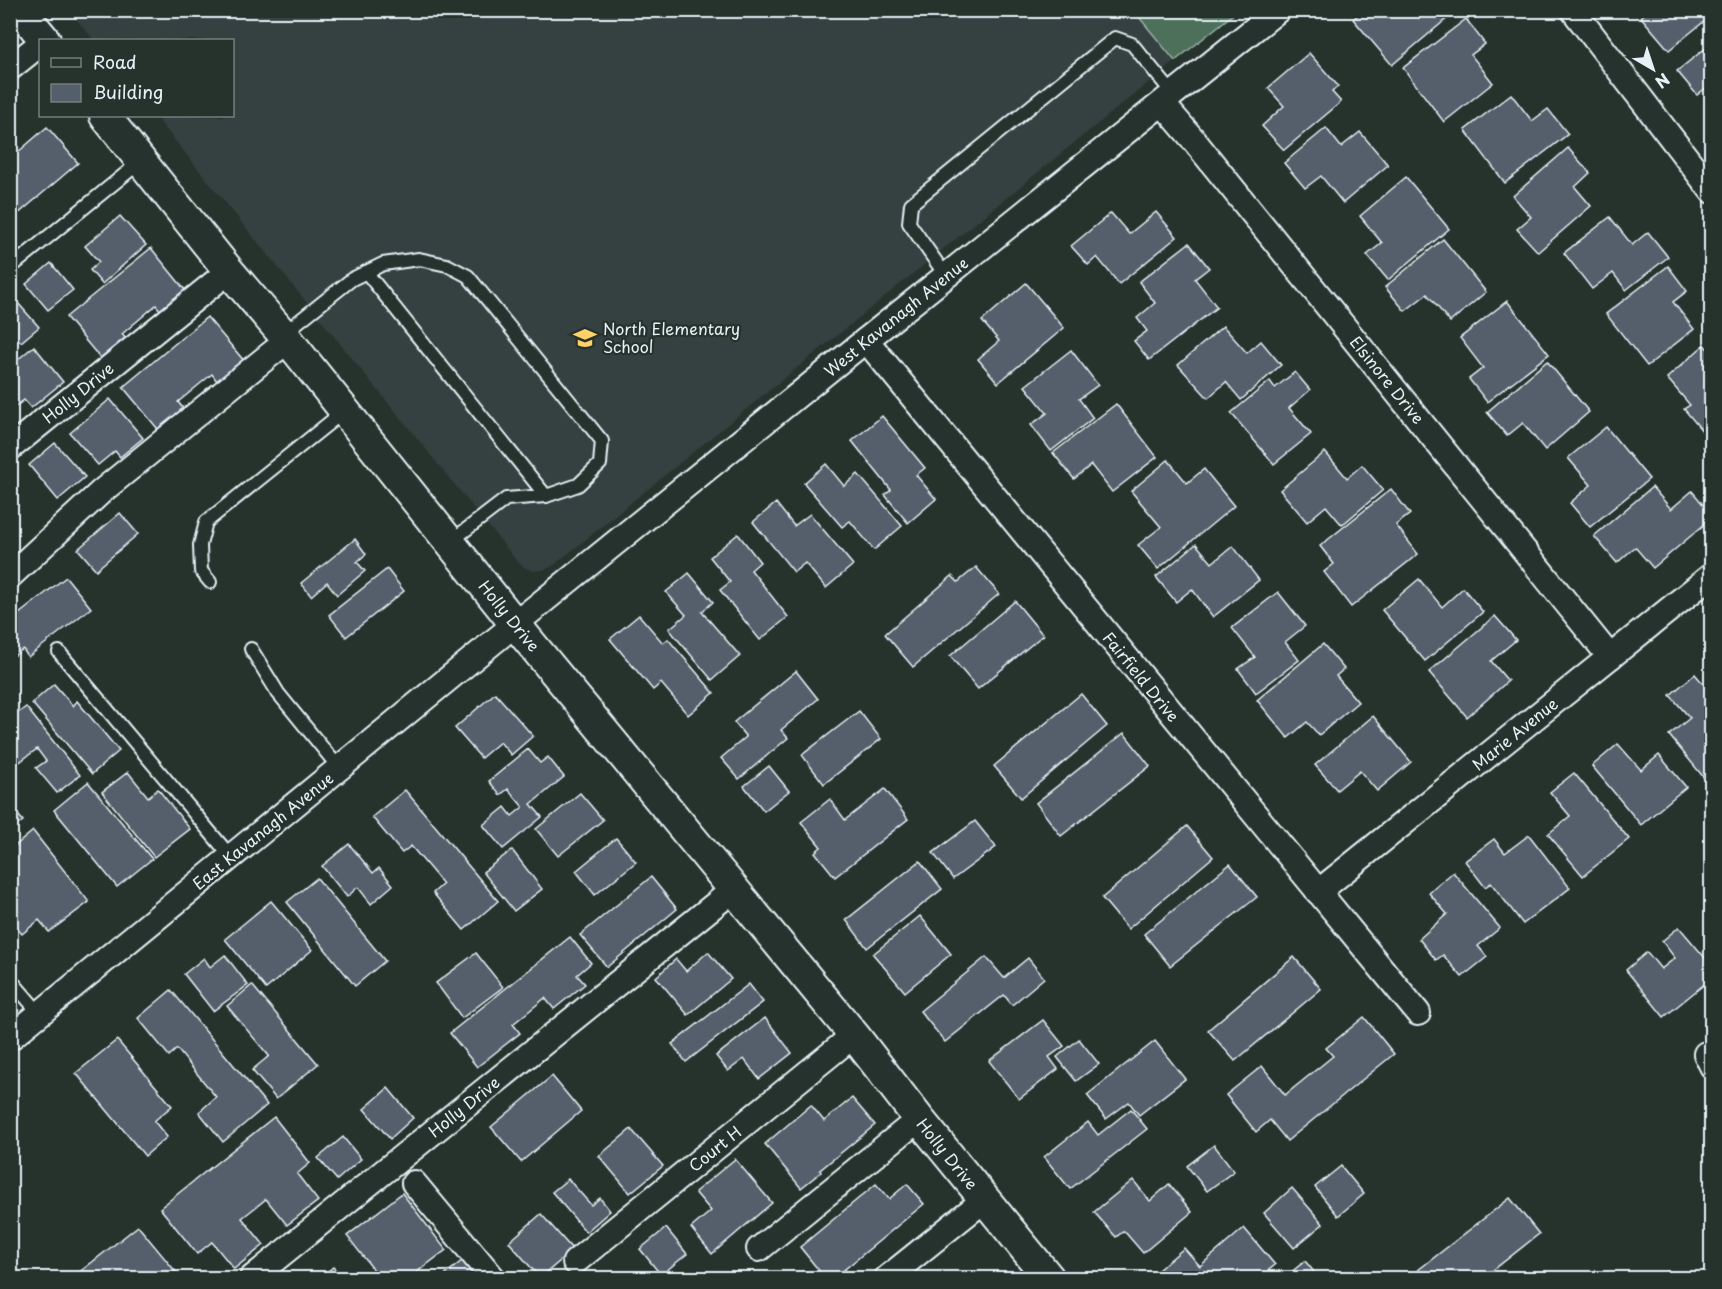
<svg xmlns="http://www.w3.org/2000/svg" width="1722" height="1289" font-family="'Playpen Sans',sans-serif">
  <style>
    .built { fill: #344040 }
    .green { fill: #4d6f5a; stroke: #9ab0a9; stroke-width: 1.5 }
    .building { fill: #545f6c; stroke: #e8f1f8; stroke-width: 1.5 }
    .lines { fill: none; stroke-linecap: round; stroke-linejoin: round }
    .service-casing { stroke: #e8f1f8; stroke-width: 16 }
    .minor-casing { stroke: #e8f1f8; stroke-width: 28 }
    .tertiary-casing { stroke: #e8f1f8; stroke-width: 34 }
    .service { stroke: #26332d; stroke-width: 12 }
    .minor { stroke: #26332d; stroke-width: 24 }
    .tertiary { stroke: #26332d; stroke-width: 30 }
    .labels { text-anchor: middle; stroke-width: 4.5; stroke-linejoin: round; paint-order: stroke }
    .street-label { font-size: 16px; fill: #e8f1f8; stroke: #26332d }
    .poi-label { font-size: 16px; fill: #e8f1f8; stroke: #26332d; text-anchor: start }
  </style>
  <rect width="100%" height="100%" fill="#26332d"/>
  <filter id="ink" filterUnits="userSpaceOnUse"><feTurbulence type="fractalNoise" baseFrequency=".0167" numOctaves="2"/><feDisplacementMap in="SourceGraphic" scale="12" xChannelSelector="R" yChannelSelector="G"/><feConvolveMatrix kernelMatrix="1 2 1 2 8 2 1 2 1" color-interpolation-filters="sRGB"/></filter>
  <g filter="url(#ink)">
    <polygon class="built" points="1134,10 1175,61 553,566 543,570 533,571 524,567 516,560 155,116 232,116 232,40 94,40 69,11"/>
    <polygon class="green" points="1134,11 1237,11 1175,61"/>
    <g class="building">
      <polygon points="1364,10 1457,10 1392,65 1353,19"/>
      <polygon points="1649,10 1712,10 1712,15 1669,50 1641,17"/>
      <polygon points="1466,19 1485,44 1471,55 1493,83 1444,122 1403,68"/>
      <polygon points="1712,43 1712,83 1697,95 1677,71"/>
      <polygon points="1309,53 1338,86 1332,92 1341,102 1284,150 1262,126 1284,106 1268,88"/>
      <polygon points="1511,94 1532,121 1548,109 1568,134 1505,183 1465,130"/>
      <polygon points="47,127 78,163 17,215 10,207 10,159"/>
      <polygon points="1326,128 1341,147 1360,132 1388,165 1343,203 1321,176 1305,188 1284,163"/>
      <polygon points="1568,148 1590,173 1575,187 1591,206 1538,252 1517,229 1531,217 1513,196"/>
      <polygon points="1406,177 1449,229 1388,280 1367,255 1382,243 1360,216"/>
      <polygon points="1156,212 1177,237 1119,284 1097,257 1088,265 1071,246 1111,213 1129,234"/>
      <polygon points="120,216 146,245 102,284 90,270 99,262 85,246"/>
      <polygon points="1610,217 1632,245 1648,232 1668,257 1626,290 1613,273 1592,289 1564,253"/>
      <polygon points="1443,239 1486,292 1450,322 1427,294 1405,311 1385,287"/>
      <polygon points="1189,243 1209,268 1195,279 1217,307 1149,360 1134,341 1147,331 1137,318 1155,303 1139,282"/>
      <polygon points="151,248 189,295 164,315 156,305 122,334 131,345 106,365 66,317"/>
      <polygon points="51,263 73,290 48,310 26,284"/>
      <polygon points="1668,266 1687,291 1673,302 1694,329 1647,366 1606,314"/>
      <polygon points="1026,283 1064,328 998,383 978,359 999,341 982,321"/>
      <polygon points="10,294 39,327 21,342 10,331"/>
      <polygon points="1507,301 1549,354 1487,402 1469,379 1483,368 1460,338"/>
      <polygon points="207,317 245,362 219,384 212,374 178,402 187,413 162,434 123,387"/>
      <polygon points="1223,326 1247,353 1261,341 1281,365 1241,400 1226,382 1208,398 1178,365"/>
      <polygon points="1704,345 1712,353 1712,427 1704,433 1684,409 1690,405 1667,378"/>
      <polygon points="34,346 63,382 31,408 24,400 10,411 10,366"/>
      <polygon points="1071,350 1098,385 1079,399 1093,418 1051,451 1031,425 1047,413 1025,386"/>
      <polygon points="1547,361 1589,412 1545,450 1523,423 1507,436 1487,412"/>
      <polygon points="1295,372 1310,390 1289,408 1311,434 1274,464 1231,413 1270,381 1275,388"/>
      <polygon points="110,399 143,438 120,457 115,451 98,465 70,433"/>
      <polygon points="1116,404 1157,457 1112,492 1091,465 1074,479 1053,453"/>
      <polygon points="882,416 925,468 916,475 936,499 908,523 885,495 891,490 852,441"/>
      <polygon points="1606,427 1649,479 1590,527 1570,503 1591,485 1568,458"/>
      <polygon points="1712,440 1712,457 1703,446"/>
      <polygon points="55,443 85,477 58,500 29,465"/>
      <polygon points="1325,452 1347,478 1362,465 1383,490 1342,525 1326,506 1307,522 1280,490"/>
      <polygon points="1168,460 1187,483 1204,469 1234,506 1158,569 1138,545 1161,527 1131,491"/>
      <polygon points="826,464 844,486 858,474 902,526 874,550 850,521 842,527 804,483"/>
      <polygon points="1652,487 1671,509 1692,491 1712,515 1712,518 1653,568 1635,547 1617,563 1594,536"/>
      <polygon points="1391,489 1410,514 1396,525 1418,554 1351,607 1324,572 1334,564 1320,546"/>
      <polygon points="776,503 794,526 810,514 853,565 826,588 805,563 794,572 753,522"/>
      <polygon points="120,513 138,534 96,570 78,549"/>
      <polygon points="738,534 760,562 751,570 788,617 760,640 720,590 730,582 710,557"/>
      <polygon points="355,539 366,554 357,562 365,571 337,595 327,582 311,596 301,583"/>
      <polygon points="1196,544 1212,563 1233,546 1259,580 1213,617 1192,589 1176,602 1156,577"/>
      <polygon points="976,567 999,594 913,667 885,634 952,576 958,582"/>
      <polygon points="387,569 404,591 346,637 329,615"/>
      <polygon points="689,573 713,602 702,612 740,656 712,680 669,629 686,615 666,592"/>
      <polygon points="66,577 91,608 28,657 23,649 10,659 10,621"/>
      <polygon points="1419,579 1442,607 1463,588 1483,612 1425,661 1382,610"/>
      <polygon points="1278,592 1305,626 1285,642 1299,660 1256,693 1238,669 1255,657 1232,628"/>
      <polygon points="1015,601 1043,635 978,689 950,656"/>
      <polygon points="639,615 663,643 668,639 714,693 688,715 661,683 653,690 610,639"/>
      <polygon points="1495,616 1516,640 1491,661 1508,681 1467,717 1429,672"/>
      <polygon points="1323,644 1344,669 1336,676 1358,702 1319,735 1307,722 1288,738 1257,700"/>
      <polygon points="796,671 818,699 781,730 788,738 739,779 721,758 746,737 734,722"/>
      <polygon points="1695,674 1712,694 1712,773 1705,779 1669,735 1690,718 1670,695"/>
      <polygon points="54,684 73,706 77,701 119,751 92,774 32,703"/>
      <polygon points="495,693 533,736 511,755 500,742 481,758 455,728"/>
      <polygon points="1081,694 1107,726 1021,798 994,766"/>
      <polygon points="26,707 80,775 57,793 36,768 46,761 37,749 10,769 10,719"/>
      <polygon points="859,711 881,739 824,784 802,755"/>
      <polygon points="1373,716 1411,762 1377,791 1360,771 1337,790 1315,765"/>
      <polygon points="1124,733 1150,766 1061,836 1036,803"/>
      <polygon points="1618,744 1641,770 1659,755 1686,787 1641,825 1592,766"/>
      <polygon points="528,749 540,763 548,757 564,777 531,804 542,817 503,849 483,825 505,807 512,816 523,807 508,789 500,795 489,781"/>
      <polygon points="769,766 789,791 764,811 744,786"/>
      <polygon points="128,772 148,797 158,789 190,829 154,857 102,792"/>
      <polygon points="1574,773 1629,839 1583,876 1548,834 1570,816 1550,792"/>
      <polygon points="88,782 152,859 117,887 54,810"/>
      <polygon points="885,789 908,819 835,877 815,852 821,847 801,822 830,799 845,820"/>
      <polygon points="405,790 498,901 464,930 433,893 443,884 411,846 402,853 372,817"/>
      <polygon points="580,793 603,820 558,856 536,829"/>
      <polygon points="10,805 23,821 10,831"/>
      <polygon points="975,821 996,847 953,879 933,853"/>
      <polygon points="1187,826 1213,857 1128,929 1102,898"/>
      <polygon points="33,831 89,902 49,932 39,920 22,934 10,920 10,850"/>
      <polygon points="1529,835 1570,888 1523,924 1491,883 1485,887 1465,861 1494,839 1505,853"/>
      <polygon points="616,838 636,862 595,895 576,871"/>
      <polygon points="349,844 373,873 379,868 393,885 371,904 358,887 347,897 322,866"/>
      <polygon points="512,850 542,889 514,911 483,872"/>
      <polygon points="920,861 942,889 867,948 846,920"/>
      <polygon points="1230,864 1257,897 1170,966 1144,934"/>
      <polygon points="1453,872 1500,928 1478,946 1487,957 1462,977 1443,955 1436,960 1419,939 1447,914 1429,893"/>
      <polygon points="651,877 677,909 607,967 580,935"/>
      <polygon points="317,878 385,961 355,986 287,902"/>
      <polygon points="271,901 312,950 266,989 225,939"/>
      <polygon points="920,916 951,954 905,992 873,954"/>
      <polygon points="1679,927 1712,966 1712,978 1664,1017 1626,970 1647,952 1661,969 1675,958 1662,941"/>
      <polygon points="570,937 591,963 577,975 585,984 554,1009 545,998 513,1024 520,1033 477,1067 450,1033"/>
      <polygon points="708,952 731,979 688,1015 656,977 676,959 686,971"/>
      <polygon points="476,953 503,987 462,1018 436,983"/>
      <polygon points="225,955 248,985 213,1011 184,974 204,958 210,967"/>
      <polygon points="986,957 1004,978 1028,958 1044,978 1012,1005 1004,995 945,1042 920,1011"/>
      <polygon points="1294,957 1321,989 1235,1061 1208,1030"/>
      <polygon points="749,984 763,1002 686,1062 672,1044"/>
      <polygon points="252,985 318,1064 276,1099 252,1070 269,1056 227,1006"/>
      <polygon points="171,990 267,1105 223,1142 199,1112 216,1097 177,1049 169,1056 138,1018"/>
      <polygon points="1364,1017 1394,1054 1287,1141 1270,1120 1256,1132 1226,1095 1262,1066 1285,1095 1333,1056 1326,1048"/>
      <polygon points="765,1018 792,1053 759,1079 744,1059 728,1071 716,1056"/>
      <polygon points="1043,1020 1064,1046 1049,1057 1058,1069 1019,1099 989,1061"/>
      <polygon points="1079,1039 1099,1064 1076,1081 1057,1057"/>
      <polygon points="117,1040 172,1106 154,1121 167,1137 145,1156 76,1073"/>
      <polygon points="1155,1041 1185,1079 1139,1115 1129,1102 1106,1119 1087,1095"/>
      <polygon points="552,1076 581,1111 521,1162 491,1127"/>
      <polygon points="388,1088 413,1118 390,1139 364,1109"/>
      <polygon points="852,1098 875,1125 820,1170 821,1172 801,1188 765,1144 811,1105 824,1121"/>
      <polygon points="1131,1109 1147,1129 1070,1189 1044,1157 1088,1122 1098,1135"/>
      <polygon points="274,1117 310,1163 297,1174 318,1201 287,1225 266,1199 242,1218 264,1245 234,1269 212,1242 197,1254 160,1208"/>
      <polygon points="631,1129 663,1166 630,1193 599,1156"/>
      <polygon points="343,1137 361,1159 337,1180 318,1158"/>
      <polygon points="1214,1145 1234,1171 1207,1191 1187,1166"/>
      <polygon points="735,1159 772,1203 712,1254 691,1228 711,1211 695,1192"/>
      <polygon points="1341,1166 1364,1194 1338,1216 1315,1187"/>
      <polygon points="568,1179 591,1205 600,1198 610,1211 586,1232 552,1192"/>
      <polygon points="1133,1180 1150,1201 1169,1184 1192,1212 1143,1253 1124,1231 1116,1237 1094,1212"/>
      <polygon points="876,1184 889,1199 907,1184 924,1204 834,1278 825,1278 800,1247"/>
      <polygon points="1292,1188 1323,1224 1294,1248 1264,1213"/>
      <polygon points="402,1193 446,1250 409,1278 380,1278 347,1236"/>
      <polygon points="1510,1198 1539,1234 1483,1278 1408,1278"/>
      <polygon points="541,1214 573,1250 540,1278 509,1242"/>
      <polygon points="138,1226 176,1272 168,1278 72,1278"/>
      <polygon points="666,1228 687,1254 661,1275 640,1249"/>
      <polygon points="1244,1228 1275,1265 1259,1278 1153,1278 1151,1276 1184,1248 1200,1266"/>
      <polygon points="463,1260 478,1278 441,1278"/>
      <polygon points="1305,1261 1319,1278 1284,1278"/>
      <polygon points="333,1267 343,1278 320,1278"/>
    </g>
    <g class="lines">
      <g class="service-casing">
        <g id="service">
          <polyline points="10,268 140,162"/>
          <polyline points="366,272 546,496"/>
          <polyline points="946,276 909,223 911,204 1115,38 1132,44 1174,95"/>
          <polyline points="283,334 352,279 383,264 419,259 447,265 468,276 602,441 600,464 578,485 546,496 506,499 450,542"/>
          <polyline points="210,582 201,571 200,545 206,522 344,411"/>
          <polyline points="251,649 278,693 339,768"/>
          <polyline points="59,652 231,857"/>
          <polyline points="10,979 40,1014"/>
        </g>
      </g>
      <g class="minor-casing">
        <g id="minor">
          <polyline points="1573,10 1712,191"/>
          <polyline points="10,68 40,44"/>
          <polyline points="1163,104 1192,138 1610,657"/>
          <polyline points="866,340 1418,1013"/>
          <polyline points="10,448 229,271"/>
          <polyline points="10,576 102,491 288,340"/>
          <polyline points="1318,892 1712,575"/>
          <polyline points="10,1038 515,624 866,340 1278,10"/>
          <polyline points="1706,1054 1712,1066"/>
          <polyline points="414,1183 493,1278"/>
          <polyline points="759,1249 919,1119"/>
          <polyline points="575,1262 854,1035"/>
          <polyline points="252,1278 733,890"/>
          <polyline points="887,1278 984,1200"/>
        </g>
      </g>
      <g class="tertiary-casing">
        <g id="tertiary">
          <polyline points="20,10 45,40"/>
          <polyline points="105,116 229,271 288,340 515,624 854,1035 919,1119 1049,1278"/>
        </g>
      </g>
      <use href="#service" class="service"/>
      <use href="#minor" class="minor"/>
      <use href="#tertiary" class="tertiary"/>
    </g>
  </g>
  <defs>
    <g id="school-bare" transform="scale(1.8)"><path d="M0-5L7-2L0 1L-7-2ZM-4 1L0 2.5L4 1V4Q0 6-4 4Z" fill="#ffd166" stroke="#26332d" stroke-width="2.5" paint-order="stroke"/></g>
  </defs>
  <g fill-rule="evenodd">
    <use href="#school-bare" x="585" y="338"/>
  </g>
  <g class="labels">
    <g class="street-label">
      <text transform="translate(896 317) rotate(-39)" y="6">West Kavanagh Avenue</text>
      <text transform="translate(1387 380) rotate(51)" y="6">Elsinore Drive</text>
      <text transform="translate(78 393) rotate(-39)" y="6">Holly Drive</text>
      <text transform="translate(509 616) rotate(51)" y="6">Holly Drive</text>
      <text transform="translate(1141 677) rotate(51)" y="6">Fairfield Drive</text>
      <text transform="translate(1515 734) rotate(-39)" y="6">Marie Avenue</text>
      <text transform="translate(263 831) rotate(-39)" y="6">East Kavanagh Avenue</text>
      <text transform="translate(464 1107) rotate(-39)" y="6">Holly Drive</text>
      <text transform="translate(715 1149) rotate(-39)" y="6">Court H</text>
      <text transform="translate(947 1154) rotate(51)" y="6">Holly Drive</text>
    </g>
    <g class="poi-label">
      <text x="603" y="335">North Elementary<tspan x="603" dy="18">School</tspan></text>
    </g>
  </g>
  <rect width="1722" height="1289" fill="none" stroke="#26332d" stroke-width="36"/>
  <rect x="18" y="18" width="1686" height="1253" fill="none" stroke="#e8f1f8" stroke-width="2" filter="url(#ink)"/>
  <rect x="39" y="39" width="195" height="78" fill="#26332d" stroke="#747f7e" stroke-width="1.5"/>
  <rect x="51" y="58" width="30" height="9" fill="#26332d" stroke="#747f7e" stroke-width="1.5"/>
  <text x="93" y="69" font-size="18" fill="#e8f1f8">Road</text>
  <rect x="51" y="84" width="30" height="18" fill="#545f6c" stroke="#747f7e" stroke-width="1.5"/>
  <text x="93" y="99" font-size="18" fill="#e8f1f8">Building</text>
  <g transform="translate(1653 69) rotate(141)" stroke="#26332d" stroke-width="4.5" paint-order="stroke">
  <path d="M0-4.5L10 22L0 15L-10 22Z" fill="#e8f1f8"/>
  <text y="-9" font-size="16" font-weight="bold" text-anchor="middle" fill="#e8f1f8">N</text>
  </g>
</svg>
